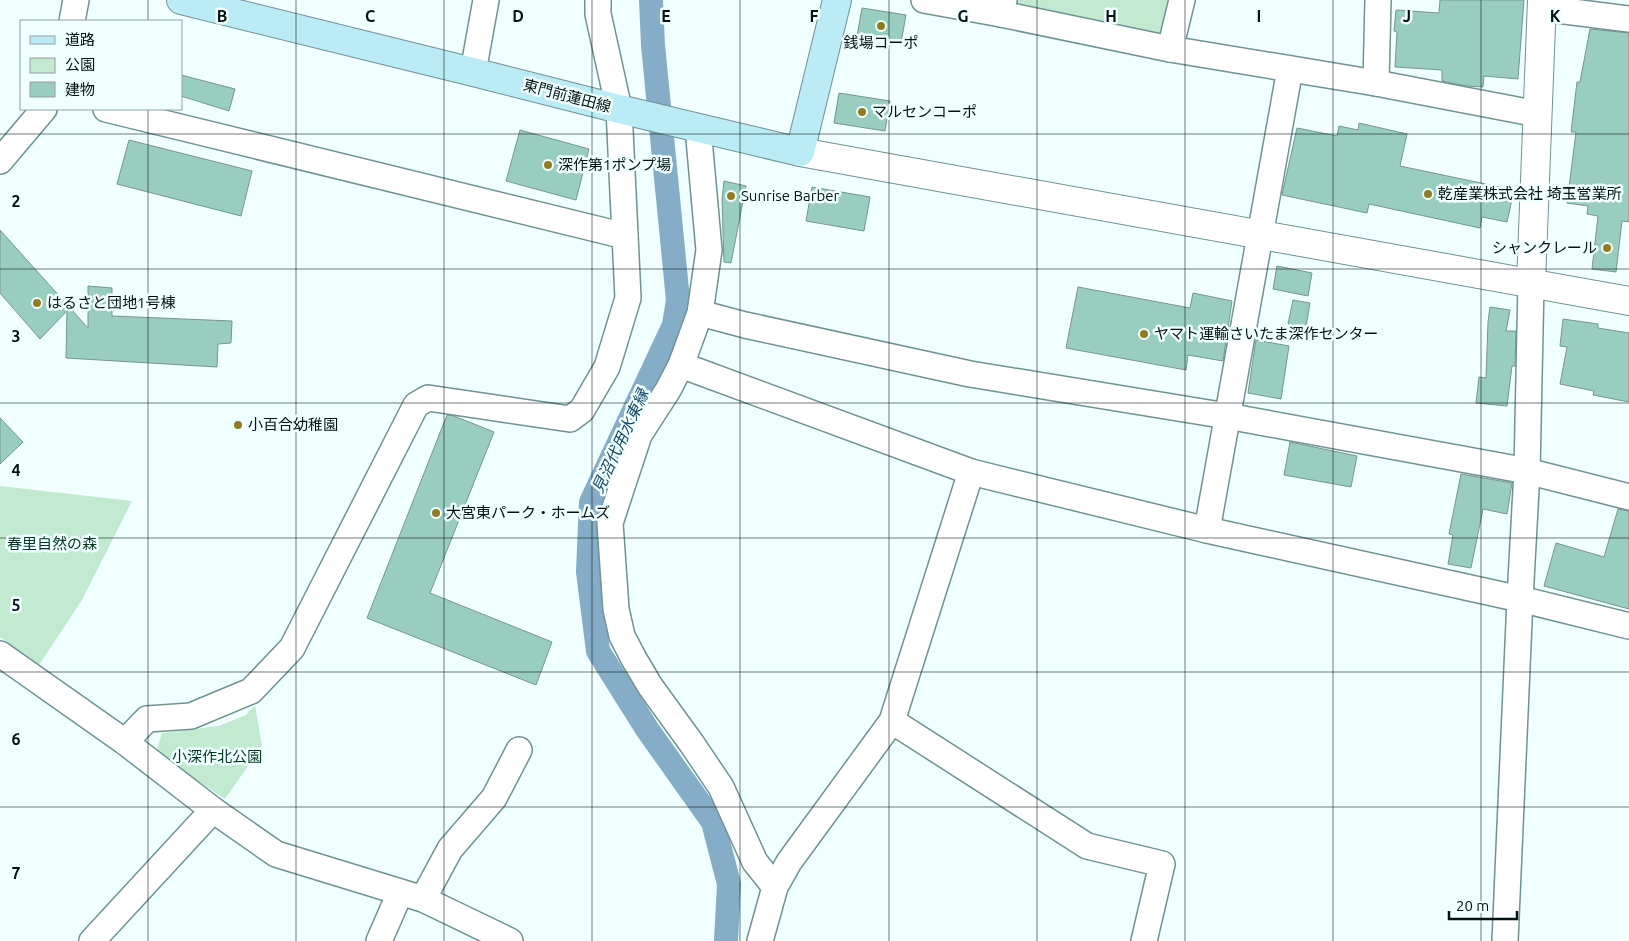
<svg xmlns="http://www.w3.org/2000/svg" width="1629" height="941" font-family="Ubuntu,'Noto Sans JP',sans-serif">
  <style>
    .green { fill: #c1ead0 }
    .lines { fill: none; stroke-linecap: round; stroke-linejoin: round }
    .canal { stroke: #85adc7; stroke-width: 24 }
    .building { fill: #99cdbf; stroke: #76968e }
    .minor-casing { stroke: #709292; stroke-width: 28 }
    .tertiary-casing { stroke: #709292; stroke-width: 30 }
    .secondary-casing { stroke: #709292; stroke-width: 30 }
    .minor { stroke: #fff; stroke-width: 25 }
    .tertiary { stroke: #fff; stroke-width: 28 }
    .secondary { stroke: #bbebf5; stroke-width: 28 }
    .grid { fill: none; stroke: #041111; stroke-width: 1; stroke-opacity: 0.55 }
    .poi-dot { fill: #907c23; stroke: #f0ffff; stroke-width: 2 }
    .labels { text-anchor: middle; stroke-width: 5; stroke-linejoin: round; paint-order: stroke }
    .poi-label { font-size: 15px; fill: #041111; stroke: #f0ffff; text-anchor: start }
    .street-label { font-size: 15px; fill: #041111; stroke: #f0ffff }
    .park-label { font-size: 15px; fill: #03381f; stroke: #f0ffff }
    .water-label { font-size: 16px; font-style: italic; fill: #164763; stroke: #f0ffff }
    .grid-label { font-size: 16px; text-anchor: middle; font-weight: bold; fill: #041111; stroke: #f0ffff; stroke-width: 5; stroke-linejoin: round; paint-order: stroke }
  </style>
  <rect width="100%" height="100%" fill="#f0ffff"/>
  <g class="green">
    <polygon points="1014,0 1177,0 1171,26 1159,34 1020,8"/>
    <polygon points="0,486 132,501 82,600 39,665 0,637"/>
    <polygon points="255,705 262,746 225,799 156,753 162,733 219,726 246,715"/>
  </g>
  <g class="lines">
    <polyline class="canal" points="651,0 653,45 678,300 674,325 591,502 588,572 598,651 647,729 713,822 729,884 726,941"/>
  </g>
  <g class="building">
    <polygon points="1440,0 1524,0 1518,79 1484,76 1483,87 1466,86 1442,81 1442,70 1395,67 1397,32 1394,31 1396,10 1439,13"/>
    <polygon points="862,8 906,15 901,43 857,36"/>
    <polygon points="1590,29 1629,33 1629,222 1622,221 1616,272 1592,269 1598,216 1587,214 1588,206 1567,203 1576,132 1571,132 1577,82 1580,82"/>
    <polygon points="181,75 235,89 229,111 181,96"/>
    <polygon points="839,93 890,101 885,131 834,123"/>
    <polygon points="1359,123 1407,134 1400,166 1514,190 1507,222 1482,217 1480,228 1369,204 1367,213 1282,195 1297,128 1337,136 1339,126 1358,130"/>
    <polygon points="520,130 589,149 576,200 506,181"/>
    <polygon points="129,140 252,171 241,216 117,184"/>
    <polygon points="724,181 746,186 731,263 724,262 722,200"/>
    <polygon points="812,187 870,197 864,231 806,221"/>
    <polygon points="0,230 88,328 88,286 112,288 112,316 232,321 231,343 218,344 217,367 66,358 67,311 40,339 0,293"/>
    <polygon points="1277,266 1312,273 1308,296 1273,289"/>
    <polygon points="1078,287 1190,308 1193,293 1232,301 1223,361 1188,355 1186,370 1066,348"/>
    <polygon points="1293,300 1310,303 1306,327 1288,324"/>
    <polygon points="1490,307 1510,310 1506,331 1516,331 1515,366 1512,366 1507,406 1476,403 1479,377 1486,378 1488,322"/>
    <polygon points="1563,319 1598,324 1598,328 1629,333 1629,402 1593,395 1594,391 1560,384 1567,347 1560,346"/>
    <polygon points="1256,340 1289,346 1281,399 1248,393"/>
    <polygon points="447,415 454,416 494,432 430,593 552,642 536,685 367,618"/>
    <polygon points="0,418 23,442 0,464"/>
    <polygon points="1290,442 1357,456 1351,487 1284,475"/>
    <polygon points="1461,474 1512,483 1507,514 1483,509 1471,568 1448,564 1453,535 1449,534"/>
    <polygon points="1618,509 1629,511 1629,609 1544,586 1556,543 1604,557"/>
  </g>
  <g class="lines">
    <g class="minor-casing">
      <g id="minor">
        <polyline points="924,0 1001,14"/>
        <polyline points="1004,0 1001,14 1170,49 1376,83 1538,114"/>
        <polyline points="1541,8 1629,19"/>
        <polyline points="72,21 76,0"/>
        <polyline points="1170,49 1182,0"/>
        <polyline points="473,72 486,0"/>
        <polyline points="1376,83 1378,0"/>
        <polyline points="106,109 625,236"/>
        <polyline points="698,128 709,250 700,313 681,365 668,390 639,435 610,523 616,609 622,636 634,659 650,686 692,744 721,787 755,862 775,887"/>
        <polyline points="0,161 44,109"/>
        <polyline points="700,313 745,325 970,374 1227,416 1527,471 1629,497"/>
        <polyline points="681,365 971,472 1207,530 1520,599 1629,626"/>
        <polyline points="1207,530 1290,69"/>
        <polyline points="0,654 125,742 213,810 276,854 423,899 510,941"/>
        <polyline points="892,721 1087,846 1162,864 1144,941"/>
        <polyline points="125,742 147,719 191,716 251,691 292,648 416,405 428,398 570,419 582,410 607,367 628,298 619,109 598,14 598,0"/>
        <polyline points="423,899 450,849 494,798 519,750"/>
        <polyline points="92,941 213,810"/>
        <polyline points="379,941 400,893"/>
        <polyline points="760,941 775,887 789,862 892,721 971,472"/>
        <polyline points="1505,941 1520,599 1527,471 1531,283"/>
      </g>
    </g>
    <g class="tertiary-casing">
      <g id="tertiary">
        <polyline points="800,152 1629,301"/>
        <polyline points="1531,283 1542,0"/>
      </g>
    </g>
    <g class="secondary-casing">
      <polyline id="secondary" points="181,0 473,72 619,109 800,152 837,0"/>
    </g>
    <use href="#minor" class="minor"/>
    <use href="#tertiary" class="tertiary"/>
    <use href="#secondary" class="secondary"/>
  </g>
  <path class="grid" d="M148,0v21M296,0v941M444,0v941M592,0v941M740,0v941M889,0v941M1037,0v941M1185,0v941M1333,0v941M1481,0v941M148,109v832M0,134h1629M0,269h1629M0,403h1629M0,538h1629M0,672h1629M0,807h1629"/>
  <g class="poi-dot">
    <circle cx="881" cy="26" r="5"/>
    <circle cx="862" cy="112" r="5"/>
    <circle cx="548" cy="165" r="5"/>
    <circle cx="1428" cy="194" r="5"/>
    <circle cx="731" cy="196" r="5"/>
    <circle cx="1607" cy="248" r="5"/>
    <circle cx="37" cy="303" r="5"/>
    <circle cx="1144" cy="334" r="5"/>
    <circle cx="238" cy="425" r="5"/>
    <circle cx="436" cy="513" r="5"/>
  </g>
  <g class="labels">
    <g class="poi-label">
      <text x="881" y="48" text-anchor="middle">銭場コーポ</text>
      <text x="872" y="117">マルセンコーポ</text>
      <text x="558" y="170">深作第1ポンプ場</text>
      <text x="1438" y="199">乾産業株式会社 埼玉営業所</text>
      <text x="741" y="201">Sunrise Barber</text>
      <text x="1597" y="253" text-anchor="end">シャンクレール</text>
      <text x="47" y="308">はるさと団地1号棟</text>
      <text x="1154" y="339">ヤマト運輸さいたま深作センター</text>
      <text x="248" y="430">小百合幼稚園</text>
      <text x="446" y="518">大宮東パーク・ホームズ</text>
    </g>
    <g class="street-label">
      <text transform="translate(567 96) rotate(15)" y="5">東門前蓮田線</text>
    </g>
    <g class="park-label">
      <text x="52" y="549">春里自然の森</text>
      <text x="217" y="762">小深作北公園</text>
    </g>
    <g class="water-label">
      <text transform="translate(620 441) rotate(-65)" y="6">見沼代用水東縁</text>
    </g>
  </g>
  <g class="grid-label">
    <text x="222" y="22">B</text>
    <text x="370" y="22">C</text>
    <text x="518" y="22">D</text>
    <text x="666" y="22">E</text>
    <text x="814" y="22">F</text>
    <text x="963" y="22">G</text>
    <text x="1111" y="22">H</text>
    <text x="1259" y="22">I</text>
    <text x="1407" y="22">J</text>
    <text x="1555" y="22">K</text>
    <text x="16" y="207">2</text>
    <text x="16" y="342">3</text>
    <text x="16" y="476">4</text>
    <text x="16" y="611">5</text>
    <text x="16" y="745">6</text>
    <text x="16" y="879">7</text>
  </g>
  <rect x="20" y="20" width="162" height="90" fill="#f0ffff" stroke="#92a0a0"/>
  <rect x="30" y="36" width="25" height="8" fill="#bbebf5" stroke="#92a0a0"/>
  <text x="65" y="45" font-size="15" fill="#041111">道路</text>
  <rect x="30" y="58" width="25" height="15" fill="#c1ead0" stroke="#92a0a0"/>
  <text x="65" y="70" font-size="15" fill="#041111">公園</text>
  <rect x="30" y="82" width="25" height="15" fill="#99cdbf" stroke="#92a0a0"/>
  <text x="65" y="95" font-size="15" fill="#041111">建物</text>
  <path d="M1449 911v8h68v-8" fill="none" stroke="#041111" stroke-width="2.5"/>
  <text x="1456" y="911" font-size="15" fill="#041111" stroke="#f0ffff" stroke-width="4" paint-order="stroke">20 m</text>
</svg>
